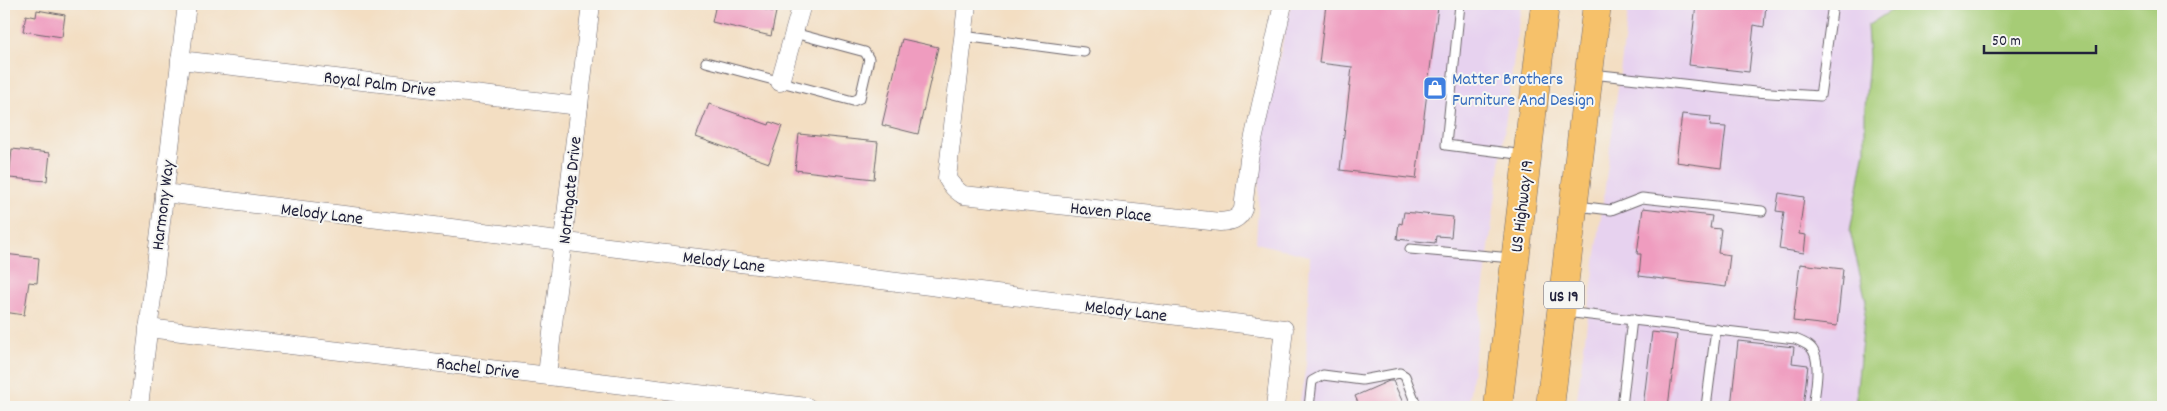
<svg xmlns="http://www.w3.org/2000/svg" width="2167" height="411" font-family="Dekko,sans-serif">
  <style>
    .built { fill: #e7d2ef }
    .green { fill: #a6cc76; stroke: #647758 }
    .building { fill: #ef9cbf }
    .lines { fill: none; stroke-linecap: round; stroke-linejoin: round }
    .service-casing { stroke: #6b646a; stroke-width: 11 }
    .minor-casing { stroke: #6b646a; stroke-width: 19 }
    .trunk-casing { stroke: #6b646a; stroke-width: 29 }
    .service { stroke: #fff; stroke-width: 9 }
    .minor { stroke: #fff; stroke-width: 18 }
    .trunk { stroke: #f6c16b; stroke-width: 28 }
    .labels { text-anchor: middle; stroke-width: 4; stroke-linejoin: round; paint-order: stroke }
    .shield { fill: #f6f6f2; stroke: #626272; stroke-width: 1 }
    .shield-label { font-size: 16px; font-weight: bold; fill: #22223b }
    .shop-label { font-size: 18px; fill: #366cbe; stroke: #f6f6f2; text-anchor: start }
    .street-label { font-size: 18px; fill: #22223b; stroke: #f6f6f2 }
  </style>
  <rect width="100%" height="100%" fill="#f6f6f2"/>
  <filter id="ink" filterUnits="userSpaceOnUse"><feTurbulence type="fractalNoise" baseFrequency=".02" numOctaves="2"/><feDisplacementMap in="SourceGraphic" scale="10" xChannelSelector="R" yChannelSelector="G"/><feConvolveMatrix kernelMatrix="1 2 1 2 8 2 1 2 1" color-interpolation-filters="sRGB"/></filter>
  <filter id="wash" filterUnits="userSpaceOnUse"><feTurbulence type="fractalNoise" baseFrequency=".0096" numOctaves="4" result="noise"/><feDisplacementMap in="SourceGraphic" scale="20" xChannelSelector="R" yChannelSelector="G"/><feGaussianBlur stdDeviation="1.12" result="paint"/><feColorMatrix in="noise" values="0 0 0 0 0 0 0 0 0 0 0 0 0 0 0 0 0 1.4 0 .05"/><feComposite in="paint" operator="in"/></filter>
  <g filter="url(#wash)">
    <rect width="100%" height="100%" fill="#f3dec2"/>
    <g class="built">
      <polygon points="1291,4 1521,4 1468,407 1299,407 1306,365 1310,256 1256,243 1262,135"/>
      <polygon points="1629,4 1898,4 1898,6 1867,26 1869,58 1865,108 1865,150 1850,231 1866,301 1855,407 1576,407"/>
    </g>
    <polygon class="green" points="1898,4 2163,4 2163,407 1855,407 1866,301 1850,231 1865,150 1865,108 1869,58 1867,26 1898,6"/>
    <g id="blocks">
      <g class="building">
        <polygon points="716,4 739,4 776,12 771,36 712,22"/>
        <polygon points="1326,4 1409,4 1438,7 1416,179 1340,170 1352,67 1319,63"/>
        <polygon points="1696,4 1766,4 1764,27 1754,25 1749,72 1689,65"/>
        <polygon points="37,10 65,15 62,37 23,31 26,15 36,17"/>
        <polygon points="902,39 938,47 918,134 882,125"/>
        <polygon points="709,104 769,125 770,122 782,126 769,163 696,137"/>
        <polygon points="1682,114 1711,117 1710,126 1726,127 1721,168 1676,162"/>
        <polygon points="799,134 878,142 874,179 795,170"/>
        <polygon points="12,149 50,153 47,181 9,178"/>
        <polygon points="1779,193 1804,197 1799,234 1806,235 1804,253 1779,249 1784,212 1776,211"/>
        <polygon points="1643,208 1712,216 1710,228 1721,229 1718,253 1730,255 1726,287 1639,276 1641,254 1637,254"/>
        <polygon points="1404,212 1453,217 1451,237 1436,236 1435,243 1397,239 1399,223 1402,224"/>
        <polygon points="4,254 39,258 37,283 29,282 24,315 4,312"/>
        <polygon points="1800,264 1843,269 1837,326 1793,321"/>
        <polygon points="1652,332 1677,335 1668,407 1643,407"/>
        <polygon points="1738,341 1794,347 1792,363 1808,365 1803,407 1731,407"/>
        <polygon points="1389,381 1393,381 1405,407 1360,407 1355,396"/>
      </g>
    </g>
  </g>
  <g filter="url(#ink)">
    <use href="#blocks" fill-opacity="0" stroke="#6b646a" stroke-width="1"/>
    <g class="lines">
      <g class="service-casing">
        <g id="service">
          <polyline points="1460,4 1446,145 1525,155"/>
          <polyline points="963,36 1084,52"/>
          <polyline points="706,62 853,101 860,98 869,59 865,52 794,33"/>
          <polyline points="1592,74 1755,92 1820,96 1833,4"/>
          <polyline points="1577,206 1611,210 1642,198 1762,211"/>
          <polyline points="1410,249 1512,258"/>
          <path d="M1565,312l230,27c5,2 10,4 14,7 14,10 6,46 4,61"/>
          <polyline points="1309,407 1312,381 1323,375 1362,380 1400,373 1405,376 1417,407"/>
          <polyline points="1622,407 1632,319"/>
          <polyline points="1706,407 1716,329"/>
        </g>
      </g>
      <g class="minor-casing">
        <g id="minor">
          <path d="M967,4l-20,174c4,8 9,12 16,17l257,27c11,-1 19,-2 23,-13l6,-50 34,-155"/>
          <polyline points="180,60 579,106"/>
          <polyline points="780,82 802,4"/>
          <polyline points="164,193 1284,329 1275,407"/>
          <polyline points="148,328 807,407"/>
          <polyline points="547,375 591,4"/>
          <polyline points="139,407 187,4"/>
        </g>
      </g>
      <g class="trunk-casing">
        <g id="trunk">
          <polyline points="1498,407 1545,4"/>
          <polyline points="1550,407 1597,4"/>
        </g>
      </g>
      <use href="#service" class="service"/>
      <use href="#minor" class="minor"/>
      <use href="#trunk" class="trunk"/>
    </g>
  </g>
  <defs>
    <g id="shop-square" transform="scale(1.25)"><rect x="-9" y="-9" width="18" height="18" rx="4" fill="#3f7fe0" stroke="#f6f6f2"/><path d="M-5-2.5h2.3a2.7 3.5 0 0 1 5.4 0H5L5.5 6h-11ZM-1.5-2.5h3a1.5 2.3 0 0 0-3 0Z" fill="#fff"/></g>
  </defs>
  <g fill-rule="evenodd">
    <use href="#shop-square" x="1435" y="88"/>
  </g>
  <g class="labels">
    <rect class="shield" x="1544" y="281.5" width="40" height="27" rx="4"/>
    <g class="shield-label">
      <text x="1564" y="301">US 19</text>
    </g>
    <g class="shop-label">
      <text x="1452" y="84">Matter Brothers<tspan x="1452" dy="21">Furniture And Design</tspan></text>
    </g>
    <g class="street-label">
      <text transform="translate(380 83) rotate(7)" y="6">Royal Palm Drive</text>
      <text transform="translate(569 190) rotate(-84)" y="6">Northgate Drive</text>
      <text transform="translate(162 205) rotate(-83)" y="6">Harmony Way</text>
      <text transform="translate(1521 206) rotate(-83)" y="6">US Highway 19</text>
      <text transform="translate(1111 211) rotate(6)" y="6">Haven Place</text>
      <text transform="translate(322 213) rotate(7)" y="6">Melody Lane</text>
      <text transform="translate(724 261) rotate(7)" y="6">Melody Lane</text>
      <text transform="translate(1126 310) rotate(7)" y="6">Melody Lane</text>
      <text transform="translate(478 367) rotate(7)" y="6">Rachel Drive</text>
    </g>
  </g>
  <rect width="2167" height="411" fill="none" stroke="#f6f6f2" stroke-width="20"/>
  <path d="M1984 45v8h112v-8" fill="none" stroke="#22223b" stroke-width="2.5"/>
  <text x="1992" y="45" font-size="15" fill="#22223b" stroke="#f6f6f2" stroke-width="4" paint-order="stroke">50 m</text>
</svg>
